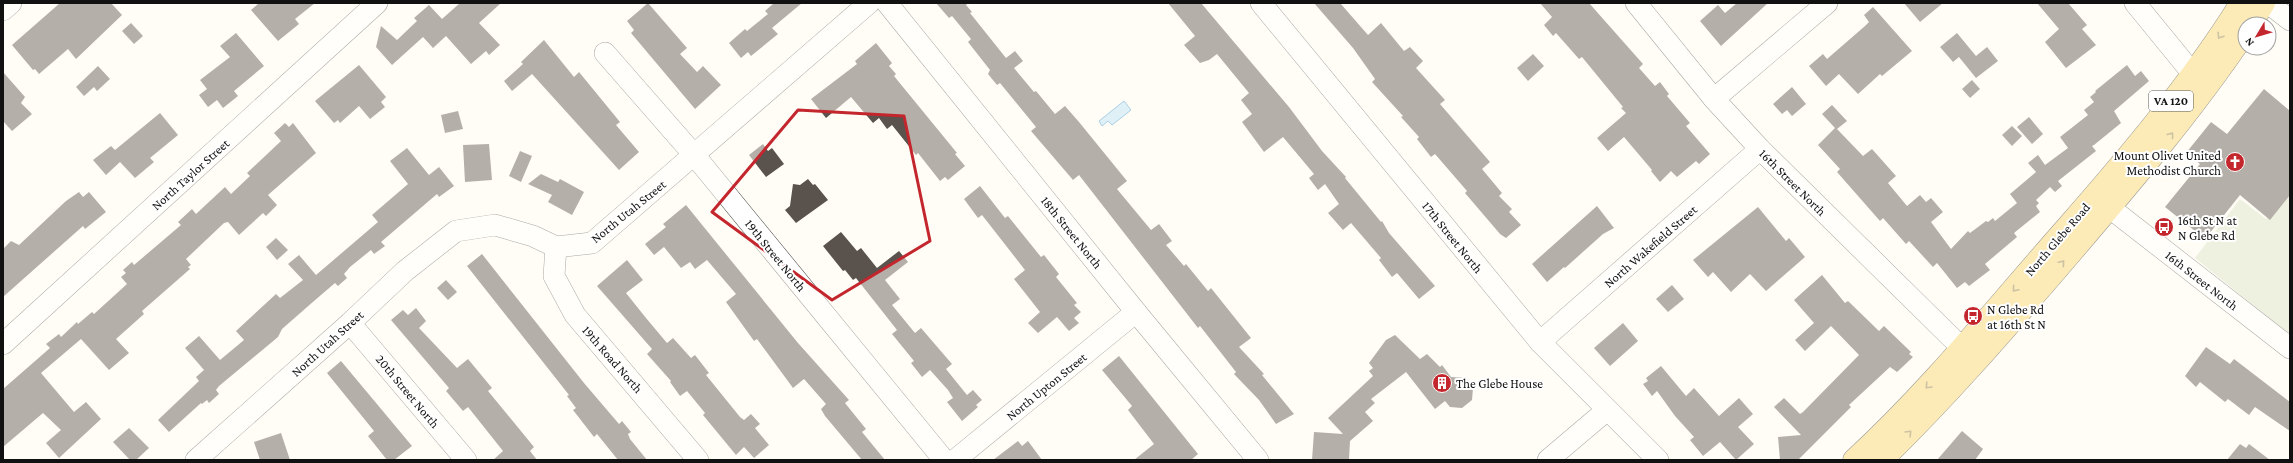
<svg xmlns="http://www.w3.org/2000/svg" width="2293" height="463" font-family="'Crimson Pro',serif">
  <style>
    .cemetery { fill: #d9e3c4 }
    .water { fill: #b9e0f7; stroke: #3f96cf }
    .building { fill: #5a524d }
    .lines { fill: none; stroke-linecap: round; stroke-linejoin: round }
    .minor-casing { stroke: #444; stroke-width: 22 }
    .major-casing { stroke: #222; stroke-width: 23 }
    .minor { stroke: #fff; stroke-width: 21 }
    .major { stroke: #f9d66b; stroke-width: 22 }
    .oneway { stroke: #917d42 }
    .marked { fill: none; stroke: #c4262e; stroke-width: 3; stroke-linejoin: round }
    .labels { text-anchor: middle; stroke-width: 4; stroke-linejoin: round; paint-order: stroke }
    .shield { fill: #fff; stroke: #585858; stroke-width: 1 }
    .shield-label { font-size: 12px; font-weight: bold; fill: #111 }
    .poi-label { font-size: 13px; fill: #111; stroke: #fff; text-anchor: start }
    .street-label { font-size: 13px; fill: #111; stroke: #fff }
  </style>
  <rect width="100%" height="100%" fill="#fffdf5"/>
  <polygon class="cemetery" points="2288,194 2290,197 2290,335 2195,258 2240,199 2266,219"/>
  <polygon class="water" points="1124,101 1131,110 1112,125 1108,121 1102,126 1099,121"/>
  <g class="building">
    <polygon points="60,3 111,3 122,15 76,59 68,49 39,74 35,69 33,70 12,45"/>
    <polygon points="259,3 315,3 295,19 299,24 278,41 251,10"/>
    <polygon points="460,3 501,3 479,23 500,45 489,55 486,51 471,64 446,36 433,48 423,37 392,65 376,47 381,26 397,40 417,21 414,18 429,5 442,19"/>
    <polygon points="648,3 687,48 680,54 697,72 703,66 721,85 695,109 631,33 634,30 627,21"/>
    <polygon points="774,3 802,3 772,28 778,34 751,56 748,52 741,58 729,43 745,29 747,31 768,14 765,11"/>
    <polygon points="936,3 968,3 966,5 972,12 970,13 1006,58 1015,51 1023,61 1014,68 1034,92 1036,91 1055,114 1065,106 1079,122 1127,181 1117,189 1151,230 1159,224 1172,241 1166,245 1184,266 1186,264 1208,291 1211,288 1251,338 1239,347 1264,374 1262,375 1294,414 1276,424 1259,400 1234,374 1236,372 1200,326 1198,328 1079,175 1073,180 1031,131 1036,127 1000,83 997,85 988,74 990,70 968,42 971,39 952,16 949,18"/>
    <polygon points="1168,3 1201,3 1289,107 1322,151 1346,177 1345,178 1381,222 1382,221 1389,233 1435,286 1419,299 1397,273 1392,277 1379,260 1381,258 1351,223 1343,230 1328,213 1339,204 1325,184 1318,190 1309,178 1314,174 1283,137 1264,152 1242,122 1252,114 1241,100 1249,93 1217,54 1209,60 1200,63 1184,45 1195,36"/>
    <polygon points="1314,3 1340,3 1368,35 1381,23 1404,51 1410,47 1423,61 1416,68 1445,100 1440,104 1490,162 1482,169 1502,193 1499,196 1512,209 1509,212 1521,225 1506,238 1500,234 1465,193 1467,191 1435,154 1431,157 1417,139 1419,137 1401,117 1403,116 1372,82 1375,79 1353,48"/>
    <polygon points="1540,3 1589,3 1643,64 1639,68 1655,86 1660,82 1669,94 1667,96 1690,123 1686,126 1710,154 1699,164 1696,161 1677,177 1671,171 1660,182 1651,171 1652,170 1624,137 1608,151 1597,138 1626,113 1621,108 1623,107 1582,57 1579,59 1556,33 1553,36 1544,25 1552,17"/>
    <polygon points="1737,3 1768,3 1721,46 1700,21 1718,5 1725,13"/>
    <polygon points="1904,3 1943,3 1920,22"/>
    <polygon points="2037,3 2068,3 2087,25 2082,29 2096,45 2066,68 2045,42 2059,29"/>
    <polygon points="1873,7 1912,51 1882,76 1880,74 1858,94 1839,74 1826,86 1809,66 1823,54 1827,59 1865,26 1869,22 1864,15"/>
    <polygon points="131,23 143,36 134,44 122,31"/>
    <polygon points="236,33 264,66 234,91 238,96 223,108 217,100 208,107 199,95 207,89 200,80 230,57 220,46"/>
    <polygon points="1957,33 1976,56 1987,47 1998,61 1976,78 1959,57 1953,62 1940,47"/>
    <polygon points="544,40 574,77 579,72 620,122 616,125 639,152 619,170 532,74 512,91 504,81 523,64 521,62"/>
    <polygon points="876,43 892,63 889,66 896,74 894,76 957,153 955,154 965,166 948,180 945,177 940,181 918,153 916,155 892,125 887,129 879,118 873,123 851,97 826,118 811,99 857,64 855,61"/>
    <polygon points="1533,54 1544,66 1528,81 1517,68"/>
    <polygon points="359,65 386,97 381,102 385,107 370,119 359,106 340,123 338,120 334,123 315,101"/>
    <polygon points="2127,65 2135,76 2141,71 2149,81 2114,111 2121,123 2094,145 2092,146 2096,151 2058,181 2062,186 2055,192 2050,187 2036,200 2039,203 2036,206 2040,212 2014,233 2017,237 1985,264 1990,270 1969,286 1965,282 1957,288 1937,263 1933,267 1909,241 1906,244 1883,218 1880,221 1837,172 1840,169 1818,145 1835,128 1822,114 1832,105 1847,121 1837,129 1863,156 1872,149 1896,176 1888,183 1907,206 1920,195 1926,202 1931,198 1943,212 1931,222 1951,249 1968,231 1970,233 1986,221 1988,222 1993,218 1995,221 2017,203 2010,194 2036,172 2028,163 2038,155 2045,165 2068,148 2060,137 2088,115 2084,110 2094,102 2090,97 2096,92 2095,91"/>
    <polygon points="98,66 110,79 97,91 94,87 84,96 76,87"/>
    <polygon points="3,72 25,97 21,103 32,114 12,131 3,121"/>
    <polygon points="1972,80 1980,89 1970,98 1962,89"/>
    <polygon points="1792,87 1806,104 1792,116 1787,110 1782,114 1773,104"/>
    <polygon points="2264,89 2290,111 2290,195 2270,220 2240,195 2205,239 2165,207 2200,164 2186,153 2211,122 2227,134"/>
    <polygon points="458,111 463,129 445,133 441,115"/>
    <polygon points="160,113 178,135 150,158 154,162 135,178 120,162 106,175 93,160 111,146 115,150"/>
    <polygon points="2029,117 2043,134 2032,144 2017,127"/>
    <polygon points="285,123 289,127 293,123 316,153 268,195 277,205 266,216 263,213 239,235 228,222 224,223 186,259 191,265 188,267 190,269 142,311 144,314 116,339 129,353 109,370 81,339 41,373 74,412 86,402 101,419 59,458 46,443 61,430 43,413 3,447 3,389 50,348 46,344 59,334 61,337 77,322 78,324 92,312 94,314 127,284 121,277 126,273 123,270 132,262 134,265 181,225 178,222 192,209 196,214 225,187 231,194 250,176 247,173 281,141 274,133"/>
    <polygon points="2012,126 2022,136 2012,146 2002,135"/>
    <polygon points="489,144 492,180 465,182 463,145"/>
    <polygon points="763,144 768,151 772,148 784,164 766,177 749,155"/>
    <polygon points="407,148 429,175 439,167 454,186 439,197 437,194 381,242 385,246 374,254 371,250 350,267 344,274 347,278 338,286 335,283 314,301 282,329 278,337 219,386 216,390 219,394 209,403 207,400 202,404 201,403 169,432 158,420 199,381 196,377 204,370 185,348 199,336 220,360 244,340 236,331 276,294 280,298 303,280 288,264 299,255 316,275 378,222 372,215 408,184 390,161"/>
    <polygon points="520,151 532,156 521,182 509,176"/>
    <polygon points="541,174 558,182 560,179 584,192 572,215 548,202 552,195 528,184"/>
    <polygon points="808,179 813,185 815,184 828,200 796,223 785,210 790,206 793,184 800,185"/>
    <polygon points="980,186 1005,218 1008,216 1041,257 1044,255 1059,274 1056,277 1077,303 1074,305 1081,312 1074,318 1079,323 1069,331 1057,317 1038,333 1028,323 1040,312 1014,279 1025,270 982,215 978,218 964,199"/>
    <polygon points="79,192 83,197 89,192 106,212 85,229 83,226 3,297 3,249 11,241 19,245 66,201"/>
    <polygon points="686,205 798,343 849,400 845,403 866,429 862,432 885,460 862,460 825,416 821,409 826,404 804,379 793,388 757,339 754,341 726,302 736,294 707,260 695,269 690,262 681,268 664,247 654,255 645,244 666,227 663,224"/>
    <polygon points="1597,206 1614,228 1603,234 1565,268 1564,267 1547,282 1532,264"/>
    <polygon points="1758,207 1786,241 1789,238 1805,257 1766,291 1750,274 1731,292 1713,272 1708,277 1693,260"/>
    <polygon points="841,232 857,251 861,248 877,268 899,251 908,262 885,280 900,299 892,305 915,333 921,328 952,364 946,369 967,395 973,390 982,400 976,405 978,407 962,421 947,402 953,398 948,390 930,370 922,377 911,363 914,361 892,334 897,330 856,278 853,280 845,270 843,271 823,246"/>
    <polygon points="276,238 288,250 277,260 266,247"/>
    <polygon points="482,254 584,383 619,424 622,421 631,432 628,434 630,439 647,460 618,460 597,434 594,437 573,410 576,408 567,396 569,395 467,266"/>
    <polygon points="627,260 643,280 626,293 646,318 667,343 673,338 691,358 695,355 709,373 706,375 740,417 744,420 751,414 760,424 755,428 769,445 754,458 744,447 736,455 703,415 705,413 687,391 680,396 670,382 671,381 647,354 652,349 597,286"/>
    <polygon points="1822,275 1845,303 1848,301 1879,331 1884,326 1911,352 1909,354 1913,357 1897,372 1890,367 1849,405 1851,407 1798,460 1780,460 1778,437 1801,435 1774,407 1784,398 1800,414 1803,412 1859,355 1831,326 1805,351 1795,340 1814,323 1794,300"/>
    <polygon points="446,280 457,292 448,300 437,288"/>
    <polygon points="1672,285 1684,299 1668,312 1656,299"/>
    <polygon points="416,308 426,321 419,328 457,368 468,359 492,388 488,391 534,447 530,451 537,460 493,460 503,451 468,407 463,411 446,391 449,388 391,320 403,310 408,315"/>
    <polygon points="1623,323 1638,341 1610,366 1594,348"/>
    <polygon points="1395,335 1420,359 1427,354 1440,367 1442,365 1451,377 1466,378 1473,388 1472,400 1462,408 1450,407 1445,401 1435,409 1406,372 1371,399 1375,403 1365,412 1373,421 1350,441 1349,460 1312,460 1314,432 1343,434 1328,418 1373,376 1369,371 1373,368 1369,363 1386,340"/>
    <polygon points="2206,347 2230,364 2234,359 2290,402 2290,431 2255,407 2249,415 2228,399 2225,402 2200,382 2196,387 2185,376"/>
    <polygon points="1119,356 1198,454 1191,460 1134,460 1154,444 1128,410 1132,406 1102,370"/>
    <polygon points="341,361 412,446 394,460 387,460 368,436 374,431 327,373"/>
    <polygon points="1661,366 1686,396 1694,388 1719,416 1739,398 1753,414 1738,427 1754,444 1736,460 1720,442 1703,456 1690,440 1694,437 1675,416 1657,391 1652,396 1643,384 1648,381 1646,378"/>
    <polygon points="129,428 149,448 136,460 130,460 113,442"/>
    <polygon points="1962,431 1983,449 1975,460 1937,460"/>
    <polygon points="281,433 290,460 260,460 254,442"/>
    <polygon points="1018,441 1022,446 1028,441 1042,460 993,460"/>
    <polygon points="2240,444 2246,448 2249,444 2270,460 2227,460"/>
  </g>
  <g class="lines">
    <g class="minor-casing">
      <g id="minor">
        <polyline points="887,3 1136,312 1258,460"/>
        <polyline points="1261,3 1540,342 1658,460"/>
        <polyline points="1636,3 1714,99 1760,149 1963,349"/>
        <polyline points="2135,3 2193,74 2207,83"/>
        <polyline points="2268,3 2290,20"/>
        <polyline points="3,10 11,3"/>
        <polyline points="605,53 695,156 944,460"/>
        <polyline points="1714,99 1827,3"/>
        <polyline points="2096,197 2290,348"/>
        <polyline points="556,247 554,276 575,315 698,460"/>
        <polyline points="350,323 466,460"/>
        <polyline points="1540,342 1760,149"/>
        <polyline points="3,344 377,3"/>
        <polyline points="196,460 350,323 405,271 456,231 495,225 533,236 556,247 592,243 869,3"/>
        <polyline points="955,460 1136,312"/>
        <polyline points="1548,460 1607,410"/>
      </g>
    </g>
    <g class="major-casing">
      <g id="major">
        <polyline points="2251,24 2264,3"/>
        <path d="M1854,460c78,-72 143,-154 213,-233 62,-71 124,-144 174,-224"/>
        <path d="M1882,460c63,-61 120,-127 177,-193 65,-76 130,-151 186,-234"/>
      </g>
    </g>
    <use href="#minor" class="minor"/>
    <use href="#major" class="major"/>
  </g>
  <defs><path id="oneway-chevron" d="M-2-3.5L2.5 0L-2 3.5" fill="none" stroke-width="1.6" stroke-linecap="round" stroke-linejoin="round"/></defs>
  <g class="oneway">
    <use href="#oneway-chevron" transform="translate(2220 36) rotate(123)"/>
    <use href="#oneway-chevron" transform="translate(2171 135) rotate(-52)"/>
    <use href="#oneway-chevron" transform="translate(2062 263) rotate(-49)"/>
    <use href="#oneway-chevron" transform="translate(2015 289) rotate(131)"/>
    <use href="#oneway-chevron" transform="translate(1928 386) rotate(133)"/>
    <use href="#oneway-chevron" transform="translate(1909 433) rotate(-45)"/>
  </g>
  <path d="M0 0H2293V463H0ZM798,110l106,6 26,125 -98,59 -120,-88z" fill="#fffdf5" fill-opacity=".55" fill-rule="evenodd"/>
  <path class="marked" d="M798,110l106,6 26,125 -98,59 -120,-88z"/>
  <defs>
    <g id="church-disc" transform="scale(1)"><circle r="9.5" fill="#c4262e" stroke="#fff"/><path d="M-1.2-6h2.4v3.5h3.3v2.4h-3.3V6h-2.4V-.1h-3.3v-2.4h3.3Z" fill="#fff"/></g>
    <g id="bus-disc" transform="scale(1)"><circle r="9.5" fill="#c4262e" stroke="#fff"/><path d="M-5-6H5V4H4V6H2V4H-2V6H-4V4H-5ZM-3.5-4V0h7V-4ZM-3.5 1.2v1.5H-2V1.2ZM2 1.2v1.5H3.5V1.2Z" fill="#fff"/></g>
    <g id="building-disc" transform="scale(1)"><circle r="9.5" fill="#c4262e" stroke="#fff"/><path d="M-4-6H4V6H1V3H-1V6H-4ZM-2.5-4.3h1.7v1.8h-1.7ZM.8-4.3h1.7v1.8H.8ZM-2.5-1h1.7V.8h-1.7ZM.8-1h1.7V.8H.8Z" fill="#fff"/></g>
  </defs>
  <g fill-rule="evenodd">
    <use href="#church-disc" x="2235" y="162"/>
    <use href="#bus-disc" x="2164" y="227"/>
    <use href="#bus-disc" x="1973" y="316"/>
    <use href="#building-disc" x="1442" y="383"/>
  </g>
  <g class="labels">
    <rect class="shield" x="2149" y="91" width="44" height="20" rx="3"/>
    <g class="shield-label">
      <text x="2171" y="105">VA 120</text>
    </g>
    <g class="poi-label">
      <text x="2221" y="160" text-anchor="end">Mount Olivet United<tspan x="2221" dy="15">Methodist Church</tspan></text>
      <text x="2178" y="225">16th St N at<tspan x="2178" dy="15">N Glebe Rd</tspan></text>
      <text x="1987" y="314">N Glebe Rd<tspan x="1987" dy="15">at 16th St N</tspan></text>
      <text x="1456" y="388">The Glebe House</text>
    </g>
    <g class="street-label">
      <text transform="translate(190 174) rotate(-42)" y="5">North Taylor Street</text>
      <text transform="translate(1793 182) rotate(45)" y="5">16th Street North</text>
      <text transform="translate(628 211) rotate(-39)" y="5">North Utah Street</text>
      <text transform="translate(1072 232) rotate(51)" y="5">18th Street North</text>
      <text transform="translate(1453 237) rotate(51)" y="5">17th Street North</text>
      <text transform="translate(2057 239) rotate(-49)" y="5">North Glebe Road</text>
      <text transform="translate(1650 246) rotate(-41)" y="5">North Wakefield Street</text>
      <text transform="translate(776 255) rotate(51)" y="5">19th Street North</text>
      <text transform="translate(2202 280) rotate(38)" y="5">16th Street North</text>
      <text transform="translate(327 343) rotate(-42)" y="5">North Utah Street</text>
      <text transform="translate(613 359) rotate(49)" y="5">19th Road North</text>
      <text transform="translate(1046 386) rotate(-39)" y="5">North Upton Street</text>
      <text transform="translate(408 391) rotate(50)" y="5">20th Street North</text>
    </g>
  </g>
  <rect width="2293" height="463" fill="none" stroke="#111111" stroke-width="8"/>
  <g transform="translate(2257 36) rotate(232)"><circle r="19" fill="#ffffff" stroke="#a0a0a0"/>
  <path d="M0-3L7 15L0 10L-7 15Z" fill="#c4262e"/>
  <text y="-6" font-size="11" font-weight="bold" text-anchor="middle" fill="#111111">N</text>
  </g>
</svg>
